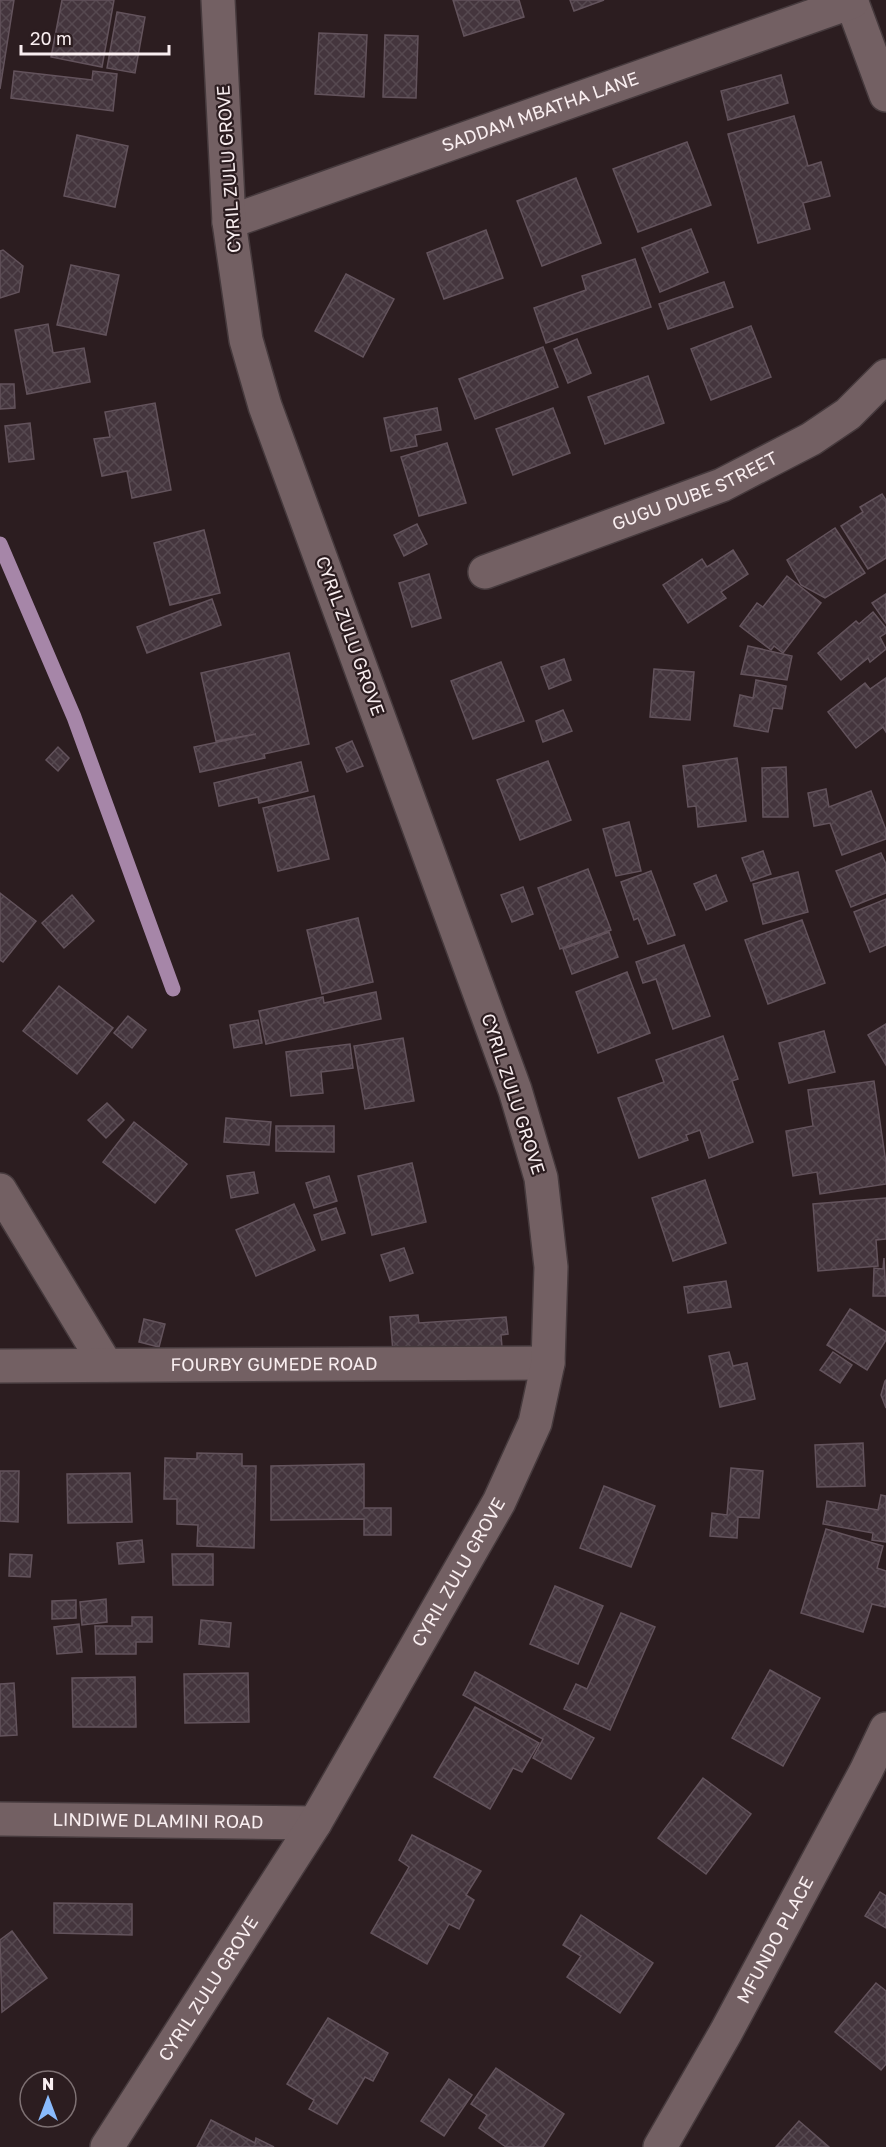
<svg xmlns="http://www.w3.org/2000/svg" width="886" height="2147" font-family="'Golos Text',sans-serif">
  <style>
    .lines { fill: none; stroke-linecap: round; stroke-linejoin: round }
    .stream { stroke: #a686a8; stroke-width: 15 }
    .building { fill: url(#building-cross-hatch); stroke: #63535c; stroke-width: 1.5 }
    .street-casing { stroke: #463a3d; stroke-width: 36 }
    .street { stroke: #736063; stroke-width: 33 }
    .labels { text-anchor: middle; stroke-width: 4.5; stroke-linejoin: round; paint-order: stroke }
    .street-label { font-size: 18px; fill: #f9eef0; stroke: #2c1d20 }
  </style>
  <defs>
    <pattern id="building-cross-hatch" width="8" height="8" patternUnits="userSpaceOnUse" patternTransform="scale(1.5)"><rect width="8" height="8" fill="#44353d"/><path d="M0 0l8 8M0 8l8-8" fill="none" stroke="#564950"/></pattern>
  </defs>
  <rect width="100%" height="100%" fill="#2c1d20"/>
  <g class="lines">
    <polyline class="stream" points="0,544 74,717 173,989"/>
  </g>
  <g class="building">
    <polygon points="0,0 14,0 0,89"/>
    <polygon points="62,0 114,0 102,67 51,57"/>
    <polygon points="453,0 519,0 524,17 464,36"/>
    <polygon points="570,0 604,0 574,11"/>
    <polygon points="117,12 145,17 135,73 107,68"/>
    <polygon points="319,33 367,35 364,97 315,94"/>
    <polygon points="385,35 418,36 416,98 383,97"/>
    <polygon points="14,71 92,80 93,71 117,74 113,111 11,98"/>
    <polygon points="781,75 788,103 728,120 721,91"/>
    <polygon points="794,116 808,166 821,162 830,196 803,203 810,229 758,243 728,134"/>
    <polygon points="77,135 128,146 115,207 64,196"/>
    <polygon points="687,142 711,205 638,232 613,169"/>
    <polygon points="576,178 601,243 542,266 517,201"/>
    <polygon points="691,229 708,272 660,292 642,248"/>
    <polygon points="486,230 503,278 444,299 427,253"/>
    <polygon points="3,250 23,266 19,292 0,298 0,251"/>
    <polygon points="635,259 651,307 546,343 534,308 586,290 582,276"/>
    <polygon points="71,265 119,275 106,335 57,325"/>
    <polygon points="346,274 394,299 363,357 315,331"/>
    <polygon points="724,282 733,307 668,329 659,304"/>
    <polygon points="48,324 53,353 84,348 90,382 27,394 15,330"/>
    <polygon points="751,326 771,377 711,400 691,349"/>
    <polygon points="577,339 591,373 568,383 554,349"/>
    <polygon points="543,347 558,387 475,419 459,379"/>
    <polygon points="648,376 664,423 605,444 588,397"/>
    <polygon points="0,384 14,384 15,408 0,409"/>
    <polygon points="155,403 171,490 132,498 127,471 102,476 94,439 110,437 105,412"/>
    <polygon points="437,408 441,430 415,435 417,446 391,451 384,418"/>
    <polygon points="553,408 570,453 513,475 496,429"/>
    <polygon points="30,423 34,459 9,462 5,426"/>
    <polygon points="447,443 466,503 419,516 401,457"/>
    <polygon points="882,494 886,500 886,558 868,569 841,526 863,512 860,507"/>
    <polygon points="417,524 427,544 404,556 394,535"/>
    <polygon points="835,528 865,573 825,598 801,585 787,560"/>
    <polygon points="204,530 220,593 170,605 154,543"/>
    <polygon points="733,550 748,574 721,592 726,598 688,623 663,585 702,559 707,567"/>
    <polygon points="429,574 441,618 412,627 399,583"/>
    <polygon points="787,576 821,603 783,653 774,646 771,650 740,626 757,603 763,607"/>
    <polygon points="886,594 886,623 872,603"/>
    <polygon points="212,599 221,625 147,653 137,627"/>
    <polygon points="873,612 886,628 886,633 880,637 886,649 870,662 868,658 841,680 818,653 856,621 859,624"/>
    <polygon points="748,646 792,656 787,680 741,674"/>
    <polygon points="289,653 309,744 264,754 265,758 200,772 194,747 256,734 216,741 201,673"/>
    <polygon points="564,659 571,680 549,689 541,667"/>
    <polygon points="501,662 524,721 473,739 451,681"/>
    <polygon points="654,669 694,672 690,720 650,717"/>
    <polygon points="886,678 886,732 883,727 856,748 828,712 865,683 870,689"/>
    <polygon points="756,680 786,686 782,709 773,708 768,732 734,726 740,695 753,698"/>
    <polygon points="563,710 572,731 543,742 536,721"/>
    <polygon points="352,741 363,766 347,772 336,748"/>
    <polygon points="58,747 69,758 58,771 46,760"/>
    <polygon points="737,758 746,821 698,827 696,806 688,807 683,766"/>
    <polygon points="548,761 571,820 520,840 497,780"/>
    <polygon points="301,762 308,791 259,803 258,797 219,806 214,783"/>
    <polygon points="786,767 788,817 763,817 762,768"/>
    <polygon points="826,789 829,807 871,791 886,830 886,839 842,855 830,823 814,826 808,793"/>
    <polygon points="314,796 329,859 278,871 263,808"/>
    <polygon points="629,822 641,871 616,876 603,829"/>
    <polygon points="763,851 771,874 751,881 742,858"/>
    <polygon points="881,853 886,864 886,893 851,907 836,871"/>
    <polygon points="588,869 611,930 560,949 538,888"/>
    <polygon points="651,871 675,935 648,944 638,918 634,920 621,882"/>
    <polygon points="798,872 808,912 763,924 753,884"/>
    <polygon points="716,875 727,901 706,910 694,884"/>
    <polygon points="523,887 533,914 512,922 501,895"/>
    <polygon points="0,893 36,921 3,962 0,960"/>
    <polygon points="72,895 94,921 64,948 42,923"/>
    <polygon points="886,899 886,945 870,952 854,912"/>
    <polygon points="358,918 373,982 322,994 307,930"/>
    <polygon points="802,920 825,983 768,1004 745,940"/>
    <polygon points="609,932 618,957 572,974 563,949"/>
    <polygon points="684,945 710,1016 673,1029 656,979 643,983 636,962"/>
    <polygon points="627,972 650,1033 598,1053 576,992"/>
    <polygon points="59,986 113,1028 77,1074 23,1031"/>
    <polygon points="376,992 381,1019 266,1044 259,1011 323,997 324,1003"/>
    <polygon points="128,1016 146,1030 132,1048 114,1033"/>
    <polygon points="258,1020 262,1043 234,1048 230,1025"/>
    <polygon points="886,1024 886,1065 868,1035"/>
    <polygon points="824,1031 835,1072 789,1083 779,1043"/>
    <polygon points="723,1036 738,1079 732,1081 753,1142 709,1158 700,1130 686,1135 688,1140 639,1158 618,1098 664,1082 656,1060"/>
    <polygon points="403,1038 414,1101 365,1109 354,1046"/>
    <polygon points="350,1044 353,1068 321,1072 323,1093 291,1096 286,1052"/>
    <polygon points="874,1081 886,1163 886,1184 820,1194 817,1172 793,1176 786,1131 813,1126 808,1090"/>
    <polygon points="107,1103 124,1120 106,1138 88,1120"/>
    <polygon points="226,1118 271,1122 269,1145 224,1142"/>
    <polygon points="134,1122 187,1164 155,1203 103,1162"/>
    <polygon points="276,1126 334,1126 334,1152 276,1151"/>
    <polygon points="412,1163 426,1222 372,1235 358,1176"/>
    <polygon points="254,1172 258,1193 231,1198 227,1176"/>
    <polygon points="329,1176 337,1201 314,1208 306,1183"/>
    <polygon points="705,1180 726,1243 673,1261 652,1198"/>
    <polygon points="886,1198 886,1239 876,1240 878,1266 818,1271 813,1204"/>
    <polygon points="294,1204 315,1250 256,1276 236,1230"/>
    <polygon points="336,1208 345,1233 322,1240 314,1215"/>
    <polygon points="404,1248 413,1273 390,1281 381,1255"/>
    <polygon points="884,1258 886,1296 873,1296 874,1268 883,1269"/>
    <polygon points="726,1281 731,1307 688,1313 684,1287"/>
    <polygon points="850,1309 886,1332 886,1340 867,1370 827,1345"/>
    <polygon points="418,1315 419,1323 506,1317 508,1334 501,1335 502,1347 393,1352 390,1317"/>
    <polygon points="144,1319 165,1324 159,1347 139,1342"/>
    <polygon points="729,1352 733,1366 747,1363 755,1399 720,1407 709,1356"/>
    <polygon points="833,1352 852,1365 840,1383 820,1370"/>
    <polygon points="885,1381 886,1380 886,1408 881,1395"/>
    <polygon points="863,1443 865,1486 817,1487 815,1445"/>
    <polygon points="197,1453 242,1454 242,1466 256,1466 254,1548 197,1546 198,1525 177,1524 177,1499 164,1499 165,1458 197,1459"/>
    <polygon points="364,1464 364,1508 391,1508 391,1535 364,1535 364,1519 271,1520 271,1466"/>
    <polygon points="731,1468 763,1471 759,1518 738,1517 737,1538 710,1536 712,1513 727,1515"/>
    <polygon points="0,1471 19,1471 18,1522 0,1521"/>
    <polygon points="130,1473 132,1522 68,1523 67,1474"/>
    <polygon points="604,1486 655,1506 631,1567 580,1548"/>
    <polygon points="881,1495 886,1496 886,1542 872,1540 873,1533 823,1524 827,1501 878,1510"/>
    <polygon points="826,1529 883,1546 877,1568 886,1571 886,1603 885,1607 872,1604 863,1632 801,1613"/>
    <polygon points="142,1540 144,1562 119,1564 117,1543"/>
    <polygon points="10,1554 32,1555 30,1577 9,1576"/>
    <polygon points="172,1554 213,1554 213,1585 173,1585"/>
    <polygon points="555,1586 603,1606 578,1664 530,1644"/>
    <polygon points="106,1599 107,1622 82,1625 80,1602"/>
    <polygon points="76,1600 76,1618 52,1619 52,1601"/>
    <polygon points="621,1613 655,1627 610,1730 564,1709 576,1684 587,1689"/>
    <polygon points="132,1617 152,1617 152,1642 136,1642 136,1654 96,1654 95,1626 132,1626"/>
    <polygon points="201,1620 231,1623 229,1647 199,1644"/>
    <polygon points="79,1624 82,1652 57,1654 54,1627"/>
    <polygon points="770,1670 820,1698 783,1766 732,1738"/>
    <polygon points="475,1672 594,1738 571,1779 533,1758 543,1739 463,1695"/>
    <polygon points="248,1673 249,1722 185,1723 184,1674"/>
    <polygon points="135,1677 136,1727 73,1727 72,1678"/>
    <polygon points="14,1683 17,1735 0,1736 0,1684"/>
    <polygon points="475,1707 539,1743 522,1772 513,1768 490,1809 434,1777"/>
    <polygon points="703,1778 751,1814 706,1874 658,1838"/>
    <polygon points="412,1835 481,1871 466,1895 474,1900 459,1929 449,1924 427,1964 371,1933 409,1867 399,1860"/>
    <polygon points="880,1892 886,1896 886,1928 865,1916"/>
    <polygon points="54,1903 132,1904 132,1935 54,1933"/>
    <polygon points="581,1915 653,1963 620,2013 567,1977 581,1956 563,1945"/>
    <polygon points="12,1931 47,1978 2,2012 0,1940"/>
    <polygon points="876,1983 886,1991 886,2064 881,2070 835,2032"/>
    <polygon points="328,2018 388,2053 373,2081 365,2077 337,2124 309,2109 314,2100 287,2084"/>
    <polygon points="496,2068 564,2114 543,2147 506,2147 479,2128 487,2115 471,2104"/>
    <polygon points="449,2079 472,2095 444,2136 421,2121"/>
    <polygon points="211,2120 255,2143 256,2138 274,2147 197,2147"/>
    <polygon points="799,2121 829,2147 776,2147"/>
  </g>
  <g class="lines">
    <g class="street-casing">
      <g id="street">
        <polyline points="851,0 886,95"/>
        <path id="s1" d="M229,222l623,-220"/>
        <path id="s2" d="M485,572l237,-87 89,-46 37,-25 38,-38"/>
        <polyline points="0,1190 106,1365"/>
        <path id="s3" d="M0,1366l548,-3"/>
        <path id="s4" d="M0,1819l315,4"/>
        <path id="s5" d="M107,2147l208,-324 184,-321 36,-79 13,-60 3,-96 -10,-89 -26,-88 -250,-684 -19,-66 -17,-118 -11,-222"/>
        <path id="s6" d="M660,2147l66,-115 140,-261 20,-42"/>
      </g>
    </g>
    <use href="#street" class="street"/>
  </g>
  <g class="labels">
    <g class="street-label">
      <text dy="6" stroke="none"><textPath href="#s1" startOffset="330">SADDAM MBATHA LANE</textPath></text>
      <text transform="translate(229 169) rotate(-94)" y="6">CYRIL ZULU GROVE</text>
      <text dy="6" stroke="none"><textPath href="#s2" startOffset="225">GUGU DUBE STREET</textPath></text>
      <text transform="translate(350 636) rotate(70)" y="6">CYRIL ZULU GROVE</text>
      <text transform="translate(513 1094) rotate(72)" y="6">CYRIL ZULU GROVE</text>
      <text dy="6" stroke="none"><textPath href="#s3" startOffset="274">FOURBY GUMEDE ROAD</textPath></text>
      <text dy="6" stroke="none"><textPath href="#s5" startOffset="674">CYRIL ZULU GROVE</textPath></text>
      <text dy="6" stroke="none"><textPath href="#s4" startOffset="158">LINDIWE DLAMINI ROAD</textPath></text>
      <text dy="6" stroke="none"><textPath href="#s6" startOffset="237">MFUNDO PLACE</textPath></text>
      <text dy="6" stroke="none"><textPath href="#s5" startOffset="188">CYRIL ZULU GROVE</textPath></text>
    </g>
  </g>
  <g transform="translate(48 2099)"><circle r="28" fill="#2c1d20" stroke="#7e7173" stroke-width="1.5"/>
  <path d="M0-4.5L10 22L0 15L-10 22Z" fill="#89bafc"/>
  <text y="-9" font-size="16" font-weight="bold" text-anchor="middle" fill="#f9eef0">N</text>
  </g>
  <path d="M21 45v9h148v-9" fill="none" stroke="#f9eef0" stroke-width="3"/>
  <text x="30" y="45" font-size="18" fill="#f9eef0" stroke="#2c1d20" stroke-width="4.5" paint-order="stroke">20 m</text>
</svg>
